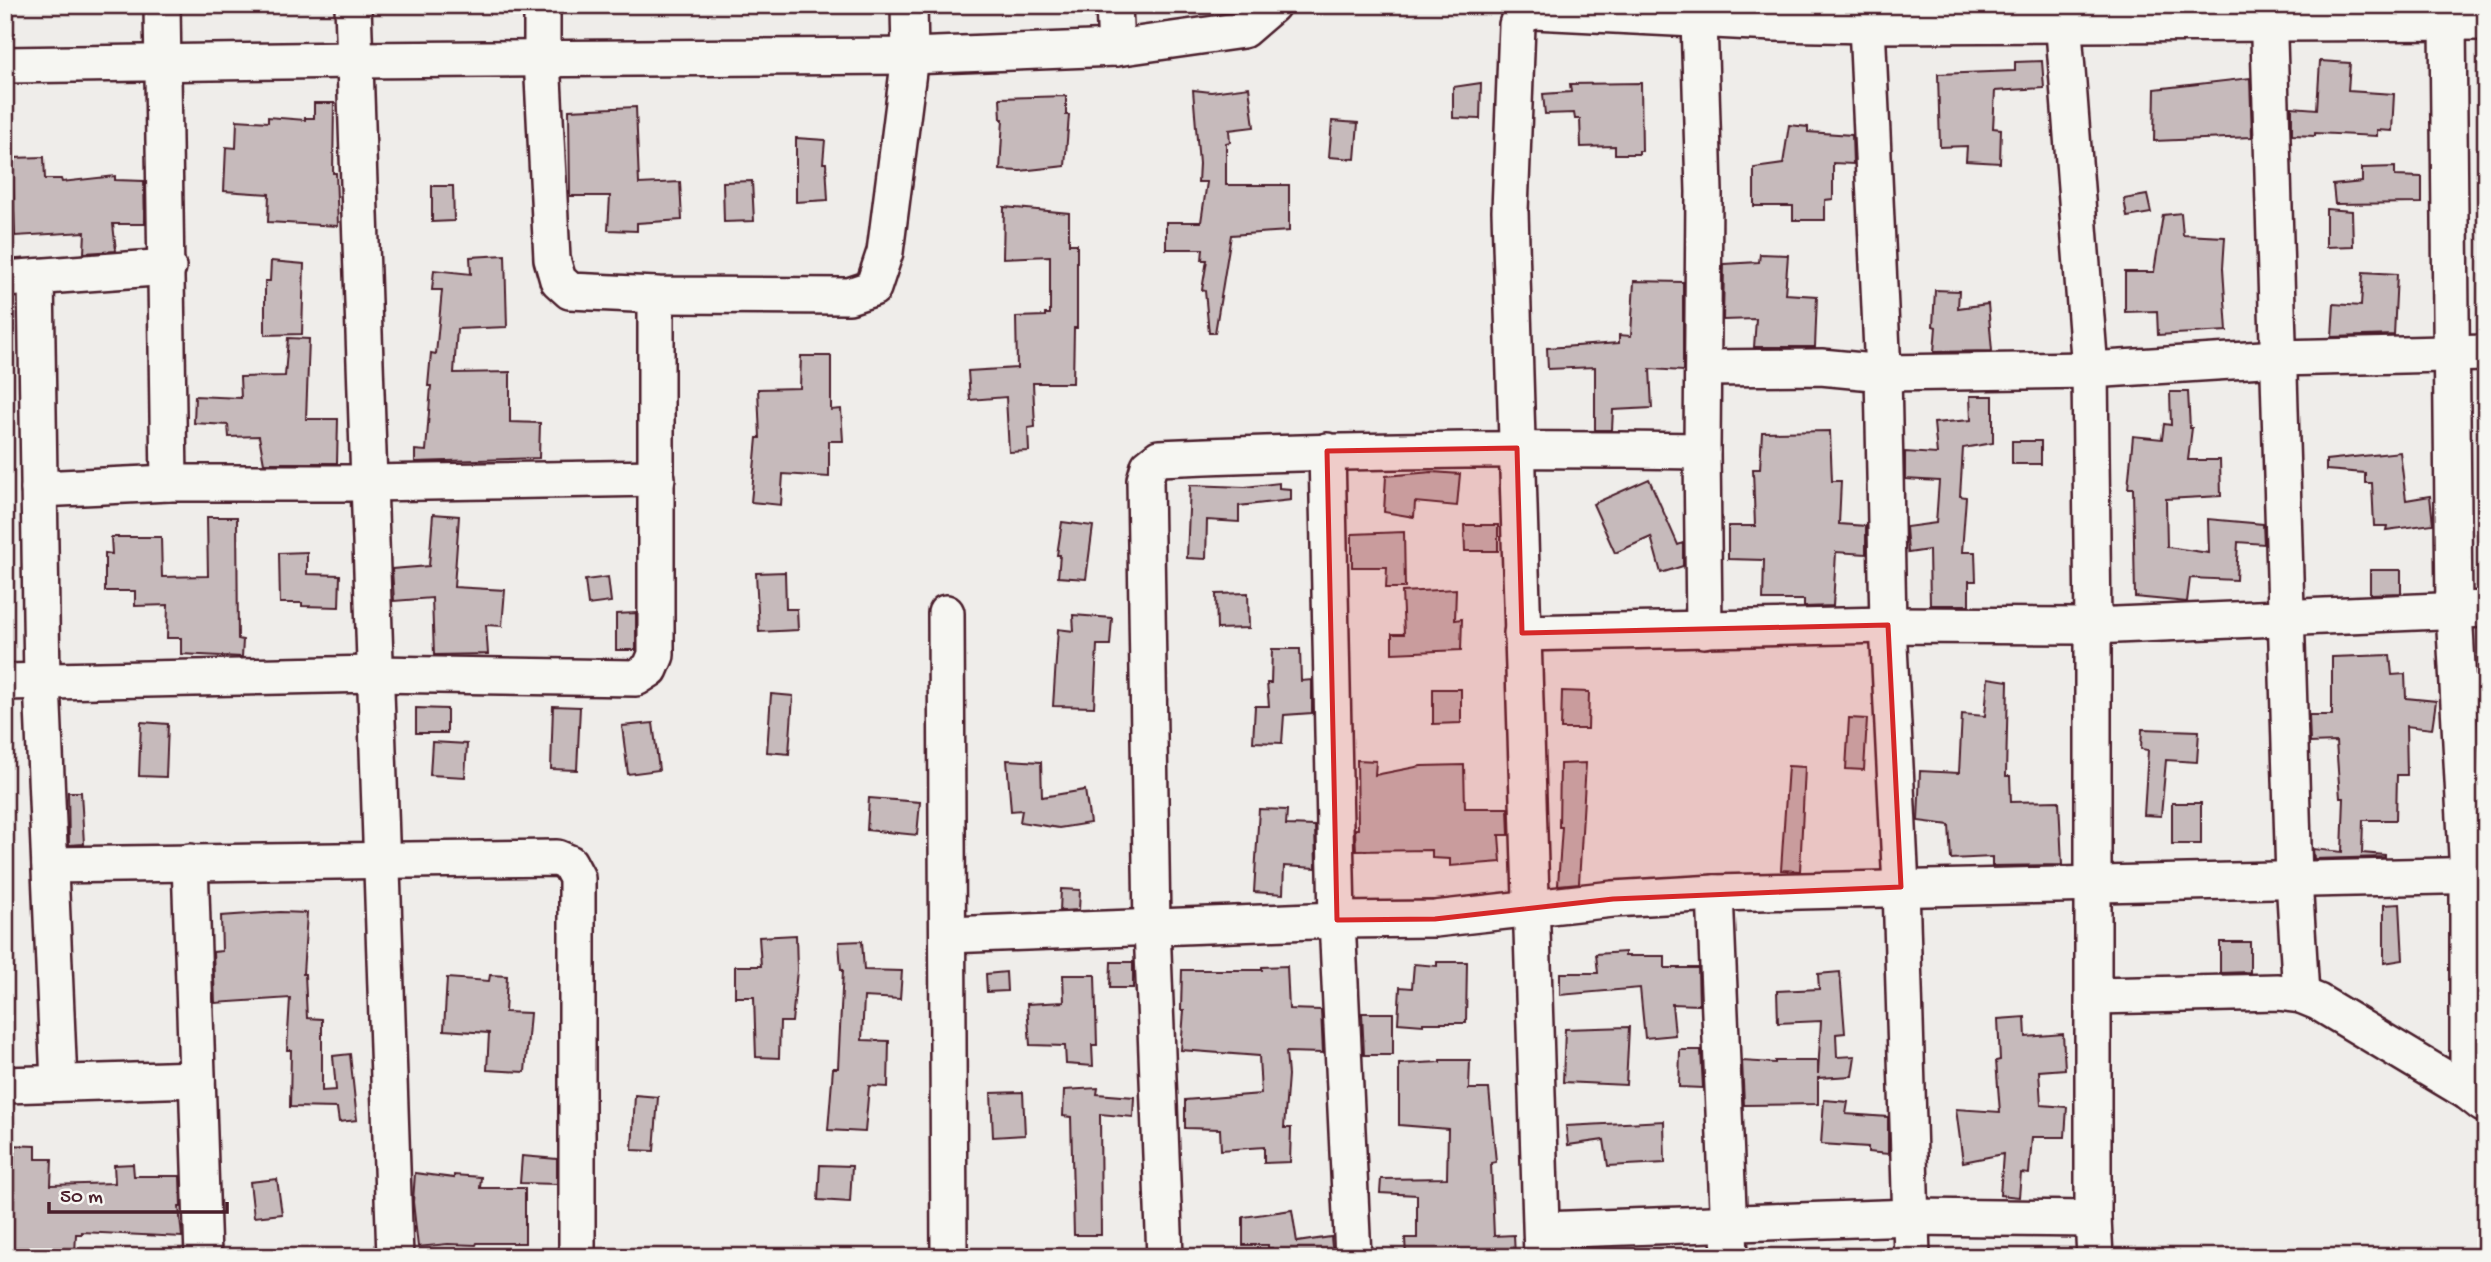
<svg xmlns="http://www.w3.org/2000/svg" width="2491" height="1262" font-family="'Gochi Hand',sans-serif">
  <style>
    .building { fill: #c6babb; stroke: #4a1f2b; stroke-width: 2 }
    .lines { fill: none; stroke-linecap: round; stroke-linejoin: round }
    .minor-casing { stroke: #4a1f2b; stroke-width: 40 }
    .minor { stroke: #f6f6f2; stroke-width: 35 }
    .marked { fill: #d62828; fill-opacity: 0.2; stroke: #d62828; stroke-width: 5; stroke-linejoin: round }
  </style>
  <rect width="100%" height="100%" fill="#efedea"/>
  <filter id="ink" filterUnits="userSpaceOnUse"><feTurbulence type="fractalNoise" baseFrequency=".0143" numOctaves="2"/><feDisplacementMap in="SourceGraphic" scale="14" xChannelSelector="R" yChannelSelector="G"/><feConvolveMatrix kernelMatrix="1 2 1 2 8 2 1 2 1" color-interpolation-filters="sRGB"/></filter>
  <g filter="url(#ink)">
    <g class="building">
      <polygon points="2042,61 2044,88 1995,91 1993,128 2001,129 2000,163 1966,161 1967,146 1940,147 1938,74 2015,71 2015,62"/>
      <polygon points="2320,61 2350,63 2348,91 2394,94 2392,131 2377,130 2377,136 2315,133 2315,136 2292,135 2292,107 2317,109"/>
      <polygon points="2250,78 2252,137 2154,141 2155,89"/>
      <polygon points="1481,83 1480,119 1453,118 1453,87"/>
      <polygon points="1641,83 1642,151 1639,151 1639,154 1615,154 1615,146 1581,147 1580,119 1575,119 1574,113 1545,114 1543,94 1571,92 1570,84"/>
      <polygon points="1249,87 1254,127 1229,130 1230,142 1226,143 1226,185 1289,185 1289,231 1231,235 1215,333 1209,333 1205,291 1202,290 1207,260 1202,260 1203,249 1166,249 1166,222 1201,222 1207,182 1198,182 1199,164 1193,90 1211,92"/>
      <polygon points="1066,96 1066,115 1069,115 1065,166 1020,171 1000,170 1003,119 1001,119 1000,98"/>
      <polygon points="314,103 334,103 333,173 336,173 338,226 268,222 269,194 224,191 226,147 236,148 237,120 268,122 268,117 305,120 305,118 314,118"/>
      <polygon points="636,107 639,184 680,182 682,220 637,223 637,231 608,230 610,196 570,196 569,110"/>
      <polygon points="1332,121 1358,123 1355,159 1329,157"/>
      <polygon points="1789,125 1808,127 1808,132 1852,135 1853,164 1833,163 1833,199 1825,200 1825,220 1793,220 1793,206 1754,206 1754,168 1783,164"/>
      <polygon points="796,138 825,140 823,163 826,163 828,200 796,202"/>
      <polygon points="44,157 45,179 61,179 62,182 115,176 115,180 144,181 145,224 113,224 116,251 84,253 85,232 15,236 12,158"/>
      <polygon points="2395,167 2395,176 2422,177 2422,203 2335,204 2333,185 2362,182 2362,168"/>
      <polygon points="752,181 754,221 724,222 723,182"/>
      <polygon points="432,186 453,186 454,221 432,222"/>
      <polygon points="2147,195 2151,213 2127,217 2124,199"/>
      <polygon points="1004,207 1069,213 1069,244 1077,244 1077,328 1074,328 1073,383 1033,383 1035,427 1028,428 1029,451 1009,452 1006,397 970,400 968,371 1017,368 1016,317 1045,316 1045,314 1050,314 1050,256 1003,258"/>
      <polygon points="2326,209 2352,211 2353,246 2326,247"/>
      <polygon points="2181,213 2183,235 2225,237 2223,268 2227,331 2158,335 2157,311 2125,312 2125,272 2154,272 2163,215"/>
      <polygon points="1760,254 1788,255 1785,294 1817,296 1815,347 1754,347 1756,319 1723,320 1724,264 1759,262"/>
      <polygon points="505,255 507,327 457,329 454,373 510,372 510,422 540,423 539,458 415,462 415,450 426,451 431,386 428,386 431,353 436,354 442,290 432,290 434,270 471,274 470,257"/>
      <polygon points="271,261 304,264 302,334 265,335 265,281 270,281"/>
      <polygon points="2363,272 2397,274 2394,335 2332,337 2334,304 2361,306"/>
      <polygon points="1634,281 1683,282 1683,371 1650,369 1652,408 1613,410 1612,430 1595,430 1595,367 1548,369 1547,348 1619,343 1619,335 1631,336"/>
      <polygon points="1935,290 1959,291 1958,308 1988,304 1992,351 1934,352 1936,327 1933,326"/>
      <polygon points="288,338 309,339 306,419 338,419 337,463 264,463 259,436 229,437 228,425 194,423 195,396 241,398 240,377 285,376"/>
      <polygon points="801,356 831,356 831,410 841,409 843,441 829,441 829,477 783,474 781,505 751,502 757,438 760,438 758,389 800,388"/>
      <polygon points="2170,392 2188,392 2190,428 2192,428 2188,460 2220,460 2221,496 2166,499 2167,547 2209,553 2208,519 2263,524 2264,544 2238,542 2236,580 2190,578 2187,602 2135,597 2133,488 2128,488 2133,436 2162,439 2164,424 2171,425"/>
      <polygon points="1970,396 1993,396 1993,443 1963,448 1960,496 1966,497 1962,552 1975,552 1976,581 1969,581 1969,605 1930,605 1929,550 1908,553 1906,527 1936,523 1939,481 1905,479 1905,452 1937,454 1934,423 1971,420"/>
      <polygon points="1830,431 1832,481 1841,481 1839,524 1866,526 1866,554 1836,552 1833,606 1804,607 1804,600 1763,600 1764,560 1728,559 1728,526 1755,526 1753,469 1760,469 1762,432"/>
      <rect x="2012" y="441" width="29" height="23"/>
      <polygon points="2400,452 2406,500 2430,496 2433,524 2386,530 2387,526 2374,526 2372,483 2365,483 2365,473 2326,470 2326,460"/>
      <polygon points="1432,472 1460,474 1457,506 1415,502 1414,517 1384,512 1386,476"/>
      <polygon points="1649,479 1678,545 1683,543 1683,566 1661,573 1651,537 1615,553 1593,504"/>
      <polygon points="1279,483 1279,488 1291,489 1291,500 1239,506 1239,522 1207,520 1206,559 1187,558 1190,485 1245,487"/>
      <polygon points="433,514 459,516 454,587 505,590 502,626 486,625 488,654 434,655 432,598 394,601 392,569 429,566"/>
      <polygon points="207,517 237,517 238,639 243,640 242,657 181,654 181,638 167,638 168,605 135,606 135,591 105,591 105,553 112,554 111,537 161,537 162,577 208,576"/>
      <polygon points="1062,522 1093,526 1086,579 1058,577 1060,555 1057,555"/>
      <polygon points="1464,525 1498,525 1498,551 1465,551"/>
      <polygon points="1404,532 1405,588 1386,588 1387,567 1352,567 1352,534"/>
      <polygon points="307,552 307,574 340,575 339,607 302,606 302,603 280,603 279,553"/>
      <polygon points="2370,570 2401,570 2401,593 2370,594"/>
      <polygon points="785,572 786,609 797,609 798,630 759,632 756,573"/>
      <polygon points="608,577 611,602 588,605 585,580"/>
      <polygon points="1456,589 1455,620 1462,619 1461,650 1392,653 1392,634 1404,634 1402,592"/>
      <polygon points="1248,593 1249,628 1217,629 1216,594"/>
      <polygon points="636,613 636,650 616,650 616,614"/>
      <polygon points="1073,615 1112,618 1110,645 1097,645 1094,707 1053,706 1058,629 1074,631"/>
      <polygon points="1272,649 1300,649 1301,681 1312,680 1312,713 1284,715 1282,743 1253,742 1255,706 1269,706 1267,683 1271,683"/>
      <polygon points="2390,655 2392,675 2405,674 2406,698 2436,701 2432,729 2406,726 2407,775 2397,775 2396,820 2363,820 2362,853 2385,855 2385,857 2314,859 2313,849 2342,852 2344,798 2340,798 2336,742 2310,743 2309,715 2332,715 2332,657"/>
      <polygon points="1988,678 2008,681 2006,776 2010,776 2011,802 2059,801 2062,865 1992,866 1992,857 1951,859 1949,825 1918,821 1920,771 1959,773 1962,714 1985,716"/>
      <polygon points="1433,689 1461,689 1461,723 1433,724"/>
      <polygon points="1562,691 1589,692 1588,729 1561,729"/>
      <polygon points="771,694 793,696 789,754 767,752"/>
      <polygon points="553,706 580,707 577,770 551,769"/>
      <polygon points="416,708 447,709 447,733 416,733"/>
      <polygon points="1849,718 1867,719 1864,770 1846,769"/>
      <polygon points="141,722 168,724 166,777 139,776"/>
      <polygon points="653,723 659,770 628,774 622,726"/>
      <polygon points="2142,729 2199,731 2197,762 2166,760 2161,816 2144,815 2148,750 2141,749"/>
      <polygon points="432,742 467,744 465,777 430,775"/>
      <polygon points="1007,760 1041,762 1042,797 1085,790 1090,823 1059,828 1020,822 1022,810 1011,811"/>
      <polygon points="1357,760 1376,761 1375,775 1421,766 1464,765 1465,808 1508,808 1509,835 1499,835 1501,862 1450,866 1450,859 1432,858 1432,850 1356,851 1355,829 1358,829"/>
      <polygon points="1586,763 1579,883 1558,885 1562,827 1559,827 1560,764"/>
      <polygon points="1788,766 1805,767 1800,871 1781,870"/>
      <polygon points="68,792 81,792 84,844 69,845"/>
      <polygon points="869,798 920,802 917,835 867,830"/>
      <rect x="2172" y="803" width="29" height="41"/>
      <polygon points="1259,809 1287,810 1286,825 1315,826 1316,868 1284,866 1283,894 1254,892"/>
      <polygon points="1061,889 1080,890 1079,910 1060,911"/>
      <polygon points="2400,904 2403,960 2384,963 2384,905"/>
      <polygon points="280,912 307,913 303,974 305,974 307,1018 322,1019 322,1091 336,1090 333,1056 350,1054 357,1120 339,1122 337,1108 290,1107 291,1050 287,1050 290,998 215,1003 213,952 222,951 221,916"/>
      <polygon points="796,935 797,970 792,1022 780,1022 779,1058 756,1057 754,997 735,997 735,966 761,966 759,937"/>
      <polygon points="862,941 864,970 902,971 900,999 864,997 862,1040 889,1041 888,1087 869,1086 865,1132 828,1130 833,1068 838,1068 843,970 841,970 839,942"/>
      <polygon points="2220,942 2250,942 2250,972 2220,973"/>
      <polygon points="1625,952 1625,956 1665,956 1665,968 1698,968 1699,1005 1672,1004 1675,1035 1645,1038 1640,988 1560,995 1560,973 1598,973 1596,954"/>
      <polygon points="1111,962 1133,962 1133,988 1110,988"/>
      <polygon points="1437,962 1467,962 1466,1023 1423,1023 1423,1025 1398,1023 1400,987 1412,988 1414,964 1437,966"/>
      <polygon points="1287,966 1289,1009 1321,1010 1323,1053 1286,1052 1288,1075 1284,1128 1291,1128 1290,1162 1264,1163 1264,1147 1221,1150 1220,1129 1185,1128 1185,1100 1261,1094 1259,1056 1181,1050 1184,1010 1181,1010 1182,970 1262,970 1262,967"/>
      <polygon points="1006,972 1007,991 987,992 986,974"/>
      <polygon points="1840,972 1845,1033 1836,1034 1837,1057 1855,1056 1852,1076 1818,1078 1818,1104 1744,1105 1742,1061 1775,1063 1775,1061 1818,1061 1818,1074 1821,1021 1778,1023 1777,991 1819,989 1818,974"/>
      <polygon points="490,975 507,976 505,1012 530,1013 525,1072 487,1070 489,1033 444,1030 447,978 489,981"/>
      <polygon points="1063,975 1095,975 1097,1045 1092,1045 1093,1066 1066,1064 1065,1046 1030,1045 1027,1004 1064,1002"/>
      <polygon points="1362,1013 1393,1013 1393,1055 1364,1055"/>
      <polygon points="2025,1017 2026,1037 2063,1034 2065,1069 2039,1071 2041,1105 2067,1107 2065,1137 2032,1137 2029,1174 2021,1173 2019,1197 2000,1195 2003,1154 1963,1162 1956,1109 2000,1112 1996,1061 2000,1060 1998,1019"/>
      <polygon points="1629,1027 1626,1085 1563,1082 1565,1029"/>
      <polygon points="1680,1050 1701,1050 1703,1088 1679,1087"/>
      <polygon points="1440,1060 1470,1060 1469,1089 1489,1089 1496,1162 1491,1163 1494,1236 1514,1235 1515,1257 1406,1257 1405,1238 1417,1238 1417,1195 1380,1193 1381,1179 1447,1178 1448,1129 1399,1125 1399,1064 1440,1062"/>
      <polygon points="1098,1088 1097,1094 1134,1097 1133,1117 1100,1114 1101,1235 1074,1235 1071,1117 1063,1116 1064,1090"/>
      <polygon points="1023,1092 1025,1135 993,1137 991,1093"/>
      <polygon points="635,1095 658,1097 654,1151 632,1150"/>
      <polygon points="1824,1100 1848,1102 1846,1114 1888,1117 1888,1154 1868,1152 1868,1147 1821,1144"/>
      <polygon points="1664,1121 1665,1163 1608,1166 1604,1140 1568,1145 1566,1126"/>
      <polygon points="7,1145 36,1146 36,1159 52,1159 51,1185 115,1183 114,1165 133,1164 134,1176 180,1176 181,1207 179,1207 182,1237 82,1232 82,1234 76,1234 75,1254 30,1252 30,1256 5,1256"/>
      <polygon points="522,1156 557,1159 557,1184 520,1183"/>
      <polygon points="820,1165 852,1166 850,1202 818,1200"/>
      <polygon points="415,1173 454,1178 454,1175 481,1177 480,1188 525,1188 525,1243 477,1243 476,1245 448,1244 418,1247 413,1202"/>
      <polygon points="277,1179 282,1214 254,1217 250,1182"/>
      <polygon points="1292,1210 1297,1242 1331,1237 1333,1257 1272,1257 1272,1248 1268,1248 1268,1245 1243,1245 1243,1217"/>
    </g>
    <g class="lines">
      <g class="minor-casing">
        <g id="minor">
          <polyline points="162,5 169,483"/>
          <polyline points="353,5 395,1257"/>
          <polyline points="542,5 542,58 552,259 558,280 570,291 656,295 849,296 873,288 885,252 910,56 909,5"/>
          <polyline points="1114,5 1116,48"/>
          <polyline points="2062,5 2090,370 2093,626 2093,1219 2095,1257"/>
          <polyline points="2268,5 2294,879 2301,995"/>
          <polyline points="1699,19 1704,192 1702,451 1704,630"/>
          <polyline points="2448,23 2454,610 2468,875 2468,1092"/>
          <polyline points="1867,25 1883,373 1888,625 1901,887 1912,1257"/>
          <polyline points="5,65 355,60 910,56 1116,48 1243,30 1272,5"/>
          <polyline points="36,277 42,682 59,1083"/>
          <polyline points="5,279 168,267"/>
          <polyline points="1704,368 1821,367 1883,373 2090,370 2278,358 2486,353"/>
          <polyline points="1327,451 1337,920 1353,1257"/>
          <polyline points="39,489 169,483 368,483 657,478"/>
          <polyline points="946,613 949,1257"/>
          <polyline points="1522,633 1888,625 2093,626 2486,609"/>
          <polyline points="5,682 374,674 636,678 650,669 656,655 656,295"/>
          <polyline points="190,862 203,1257"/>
          <polyline points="50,865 557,858 569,863 577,878 577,1257"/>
          <polyline points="1715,893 1730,1257"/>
          <polyline points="948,935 1337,920 1435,919 1613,899 1715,893 2486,875"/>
          <polyline points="2094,996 2278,992 2301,995 2318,1002 2468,1092 2483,1104"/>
          <polyline points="5,1085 197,1079"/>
          <polyline points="1542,1230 1912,1217 2093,1219"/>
          <path d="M1165,1257l-13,-330 -7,-447 4,-14 10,-8c181,-8 362,-10 543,-7"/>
          <polyline points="1542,1257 1510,211 1517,25 1520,16 1534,11 1774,23 1867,25 2486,22"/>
        </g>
      </g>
      <use href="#minor" class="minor"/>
    </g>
  </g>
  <path class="marked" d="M1517,448l5,185 366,-8 13,262 -288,12 -178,20 -98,1 -10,-469z"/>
  <rect width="2491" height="1262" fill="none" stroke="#f6f6f2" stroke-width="28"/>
  <rect x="14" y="14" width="2463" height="1234" fill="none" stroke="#4a1f2b" stroke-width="2.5" filter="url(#ink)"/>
  <path d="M49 1202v10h178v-10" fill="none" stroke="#4a1f2b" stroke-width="3.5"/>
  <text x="60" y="1202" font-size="21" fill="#4a1f2b" stroke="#f6f6f2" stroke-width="5" paint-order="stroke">50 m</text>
</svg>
